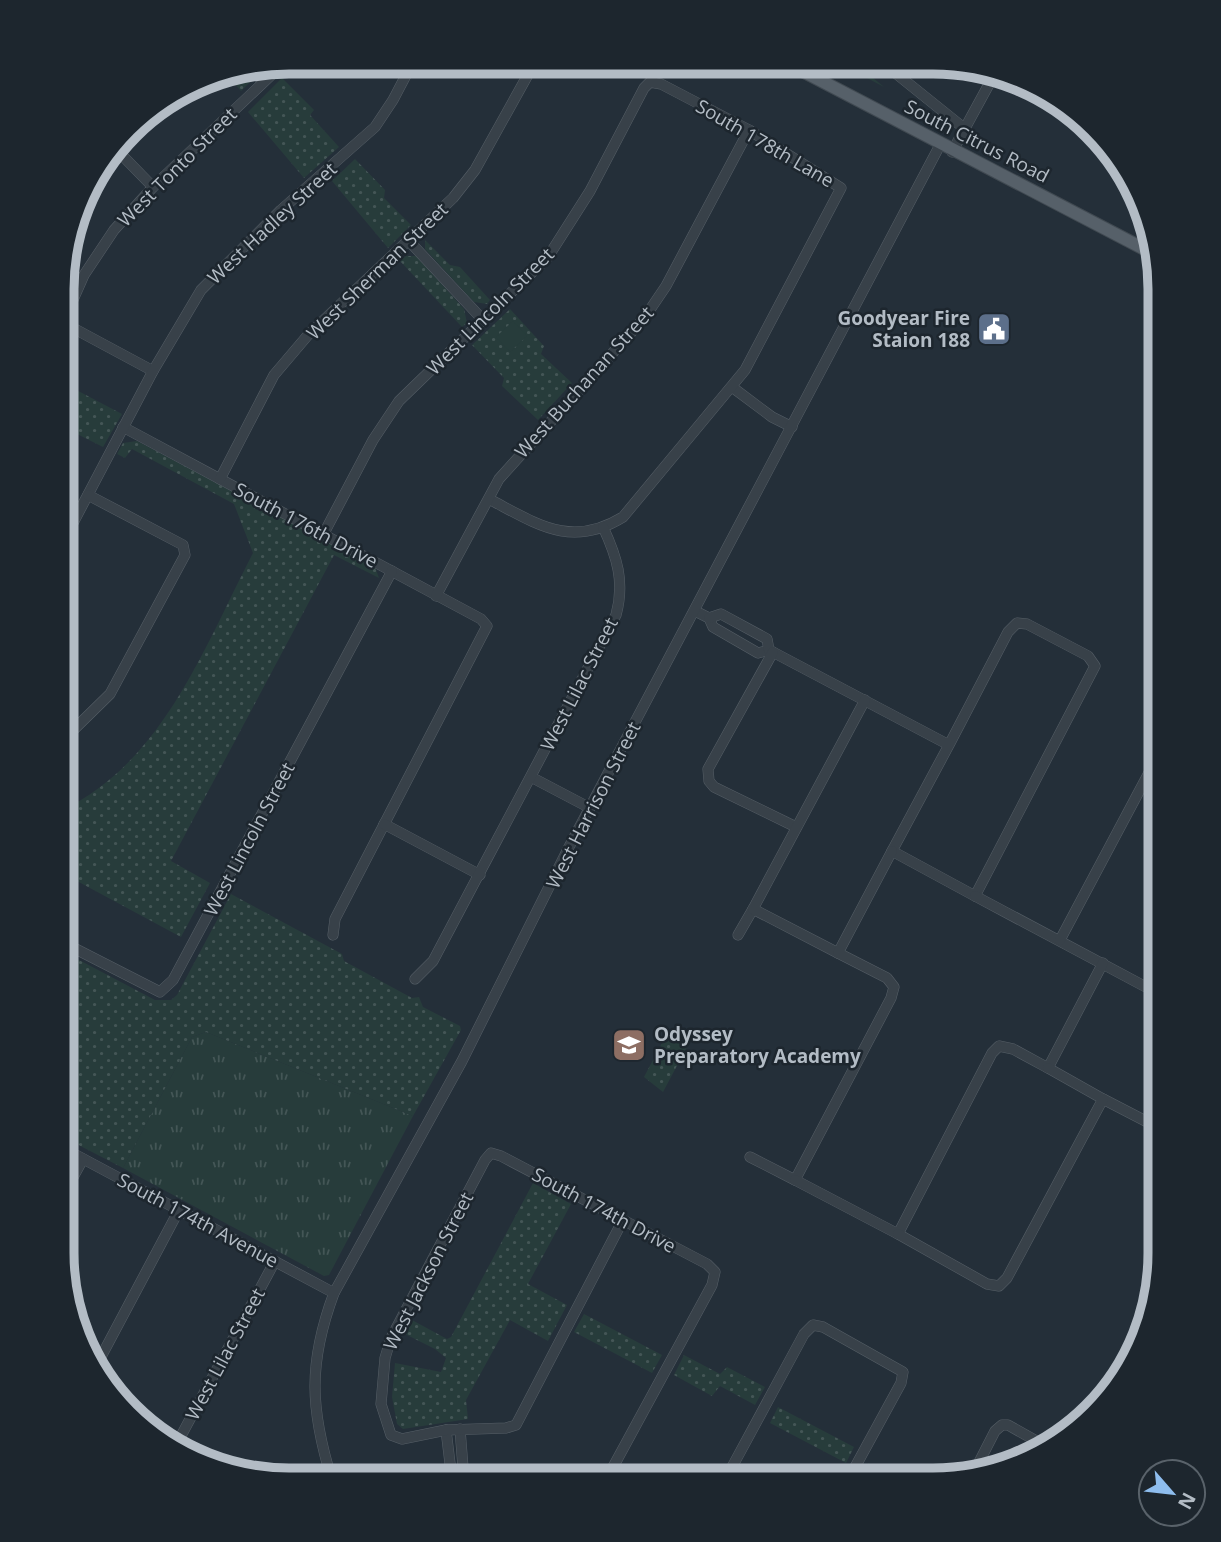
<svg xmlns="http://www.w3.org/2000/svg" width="1221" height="1542" font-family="'Open Sans',sans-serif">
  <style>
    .grass { fill: url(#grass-tufts) }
    .park { fill: url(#park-dots) }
    .pitch { fill: #273c3b }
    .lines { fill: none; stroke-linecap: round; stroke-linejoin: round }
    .minor-casing { stroke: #565f67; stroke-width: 11 }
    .major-casing { stroke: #414a52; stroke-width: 14 }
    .minor { stroke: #384149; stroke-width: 10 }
    .major { stroke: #566069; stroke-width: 12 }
    .labels { text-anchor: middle; stroke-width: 5; stroke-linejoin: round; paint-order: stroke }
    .street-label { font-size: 19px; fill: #b3bcc5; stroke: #1d262e }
    .poi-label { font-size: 19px; font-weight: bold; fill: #b3bcc5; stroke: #1d262e; text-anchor: end }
    .rim { fill: none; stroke: #b3bcc5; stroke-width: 9 }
  </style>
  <defs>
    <pattern id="grass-tufts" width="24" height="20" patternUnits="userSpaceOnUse" patternTransform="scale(1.75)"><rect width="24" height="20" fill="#273c3b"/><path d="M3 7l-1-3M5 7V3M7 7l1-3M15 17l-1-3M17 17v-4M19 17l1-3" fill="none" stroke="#445656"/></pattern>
    <pattern id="park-dots" width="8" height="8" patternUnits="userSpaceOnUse" patternTransform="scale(1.75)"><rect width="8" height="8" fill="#273c3b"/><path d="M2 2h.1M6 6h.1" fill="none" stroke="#445656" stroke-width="1.8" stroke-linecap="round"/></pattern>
  </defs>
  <rect width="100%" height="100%" fill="#242f39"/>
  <g class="grass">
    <polygon points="839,63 855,63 884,87"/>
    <polygon points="206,1032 413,1116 329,1275 324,1276 123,1168 192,1037"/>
  </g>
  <g class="park">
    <polygon points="269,64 241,91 224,72"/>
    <polygon points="282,78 314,110 310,115 339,147 304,178 248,112"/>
    <polygon points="166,102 122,141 121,140 139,117"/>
    <polygon points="355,159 385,190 384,198 411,225 388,248 332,181"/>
    <polygon points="425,240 450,265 460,267 490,300 487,304 474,302 425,249"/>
    <polygon points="406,256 416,256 464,309 467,323 462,327 400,261"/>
    <polygon points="510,309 544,346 541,354 572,383 538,420 502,386 504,378 472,345"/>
    <polygon points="63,383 122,414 103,447 63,427"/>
    <path d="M137,441l238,126 4,11 -45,-23 -163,306 39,22 -29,54 -119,-64v-63c101,-47 143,-165 191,-257l-19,-49 -102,-55 -7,9 -8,-4 6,-11z"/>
    <polygon points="231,894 342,954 344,961 412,998 419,997 423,1007 460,1026 461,1030 413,1116 206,1032 192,1037 123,1168 61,1136 62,951 155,1000 171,1000 177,995"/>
    <polygon points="665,1037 688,1045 663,1092 644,1077"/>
    <polygon points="533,1183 571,1204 528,1284 567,1305 548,1341 510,1320 466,1400 468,1419 403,1429 397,1424 392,1397 395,1363 441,1372 446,1358 435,1349 405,1334 412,1320 447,1339 451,1337"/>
    <polygon points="584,1314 662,1355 652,1373 574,1332"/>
    <polygon points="684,1355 720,1374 727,1367 765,1387 755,1405 720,1386 712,1396 674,1375"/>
    <polygon points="778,1407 854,1447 846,1463 770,1423"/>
    <polygon points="868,1463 900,1480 884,1480 870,1473"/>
  </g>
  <polygon class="pitch" points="513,321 527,336 510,352 496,337"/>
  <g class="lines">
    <g class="minor-casing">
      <g id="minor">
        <polyline points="883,63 965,129"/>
        <polyline points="114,147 153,187"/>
        <polyline points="952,152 994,75"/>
        <polyline points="409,241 483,320"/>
        <polyline points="153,371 73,328 64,320 84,275 114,230 153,187 285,62"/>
        <polyline points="732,387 772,417 792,427"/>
        <polyline points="123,427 481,619 487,626 335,919 333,935"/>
        <polyline points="220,479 274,375 308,335 453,198 475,170 535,62"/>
        <path d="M323,535l50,-95 26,-39 149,-144 42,-66 54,-103 6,-6 11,2 88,46 92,58 -96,182 -122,147c-52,32 -86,7 -134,-18"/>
        <polyline points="63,542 153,371 201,290 281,210 375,127 393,100 413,62"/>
        <polyline points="436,596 499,479 645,317 666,286 749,130"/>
        <polyline points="695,611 709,618 713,627 758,653 769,650 949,745 1008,632 1017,623 1027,624 1088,656 1095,666 975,896 892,851 949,745"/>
        <polyline points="709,618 721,614 767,639 769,650"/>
        <polyline points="773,652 708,769 709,781 714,787 796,827"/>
        <polyline points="62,741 110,694 185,555 183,545 88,495"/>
        <polyline points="531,777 590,808"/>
        <polyline points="384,824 480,875"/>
        <polyline points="975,896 1159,994"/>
        <polyline points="738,935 753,909"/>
        <polyline points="1060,940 1160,752"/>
        <polyline points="62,942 160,992 173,980 392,571"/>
        <polyline points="838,953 753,909 865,700"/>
        <path d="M415,979l18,-18 183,-346c9,-33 1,-58 -13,-88"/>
        <polyline points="1103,1099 1159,1128"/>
        <polyline points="61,1147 334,1293"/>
        <polyline points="750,1157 795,1180 891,998 894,987 887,978 838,953 892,851"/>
        <polyline points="795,1180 898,1234 992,1053 999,1046 1013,1049 1048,1068 1103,963"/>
        <polyline points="61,1199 83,1159"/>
        <polyline points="898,1234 987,1284 999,1286 1007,1278 1103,1099 1048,1068"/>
        <polyline points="1129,1358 1126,1354 1144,1315"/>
        <polyline points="94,1370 179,1210"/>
        <polyline points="460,1429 464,1480"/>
        <polyline points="446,1430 452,1480"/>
        <polyline points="175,1447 275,1261"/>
        <polyline points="853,1472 869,1480"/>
        <polyline points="974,1472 995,1431 1002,1425 1008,1425 1049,1448"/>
        <path d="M332,1480c-22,-71 -24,-117 2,-187l128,-232 107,-214 371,-702"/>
        <polyline points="606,1480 712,1285 715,1272 707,1264 501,1156 491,1153 485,1160 391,1338 385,1358 381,1404 391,1435 402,1439 446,1430 506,1428 516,1425 623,1220"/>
        <polyline points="725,1480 804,1334 813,1325 823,1327 903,1372 901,1383 848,1480"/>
      </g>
    </g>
    <g class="major-casing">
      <polyline id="major" points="787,63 1150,252"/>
    </g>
    <use href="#minor" class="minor"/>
    <use href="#major" class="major"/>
  </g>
  <defs>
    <g id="civic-square" transform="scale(1.75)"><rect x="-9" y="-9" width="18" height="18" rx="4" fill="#5c6f8a" stroke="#1d262e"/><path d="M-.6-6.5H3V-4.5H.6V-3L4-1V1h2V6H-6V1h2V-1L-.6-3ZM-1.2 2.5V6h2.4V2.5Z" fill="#fff"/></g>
    <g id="school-square" transform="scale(1.75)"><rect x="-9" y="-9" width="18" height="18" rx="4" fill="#8d6e63" stroke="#1d262e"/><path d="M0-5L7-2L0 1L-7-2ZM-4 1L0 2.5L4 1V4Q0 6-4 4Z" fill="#fff"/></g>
  </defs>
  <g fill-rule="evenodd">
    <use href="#civic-square" x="994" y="329"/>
    <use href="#school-square" x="629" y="1045"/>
  </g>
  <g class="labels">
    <g class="street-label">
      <text transform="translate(977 141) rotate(27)" y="7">South Citrus Road</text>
      <text transform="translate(765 143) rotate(30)" y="7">South 178th Lane</text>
      <text transform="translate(177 167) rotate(-45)" y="7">West Tonto Street</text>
      <text transform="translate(272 223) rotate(-43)" y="7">West Hadley Street</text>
      <text transform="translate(377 271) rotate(-44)" y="7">West Sherman Street</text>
      <text transform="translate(490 311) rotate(-45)" y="7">West Lincoln Street</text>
      <text transform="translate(584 382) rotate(-48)" y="7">West Buchanan Street</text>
      <text transform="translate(306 525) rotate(28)" y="7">South 176th Drive</text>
      <text transform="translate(579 684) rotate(-63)" y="7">West Lilac Street</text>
      <text transform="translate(593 805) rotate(-63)" y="7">West Harrison Street</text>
      <text transform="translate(249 839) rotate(-62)" y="7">West Lincoln Street</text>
      <text transform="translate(604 1210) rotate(28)" y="7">South 174th Drive</text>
      <text transform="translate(198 1220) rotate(28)" y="7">South 174th Avenue</text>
      <text transform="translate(428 1271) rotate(-63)" y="7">West Jackson Street</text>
      <text transform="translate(225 1354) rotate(-62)" y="7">West Lilac Street</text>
    </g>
    <g class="poi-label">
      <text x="970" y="325">Goodyear Fire<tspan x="970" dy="22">Staion 188</tspan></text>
      <text x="654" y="1041" text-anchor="start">Odyssey<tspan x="654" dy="22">Preparatory Academy</tspan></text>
    </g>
  </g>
  <path d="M0 0H1221V1542H0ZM289 74H933A215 215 0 0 1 1148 289V1253A215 215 0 0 1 933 1468H289A215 215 0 0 1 74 1253V289A215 215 0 0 1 289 74Z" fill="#1d262e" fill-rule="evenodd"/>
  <path class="rim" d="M289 74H933A215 215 0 0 1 1148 289V1253A215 215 0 0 1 933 1468H289A215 215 0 0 1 74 1253V289A215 215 0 0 1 289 74Z"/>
  <g transform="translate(1172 1493) rotate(118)"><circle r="33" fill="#1d262e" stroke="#59626a" stroke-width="2"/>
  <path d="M0-5L12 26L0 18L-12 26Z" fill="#8ebdee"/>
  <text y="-10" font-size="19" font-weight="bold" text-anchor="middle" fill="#b3bcc5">N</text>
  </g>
</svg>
